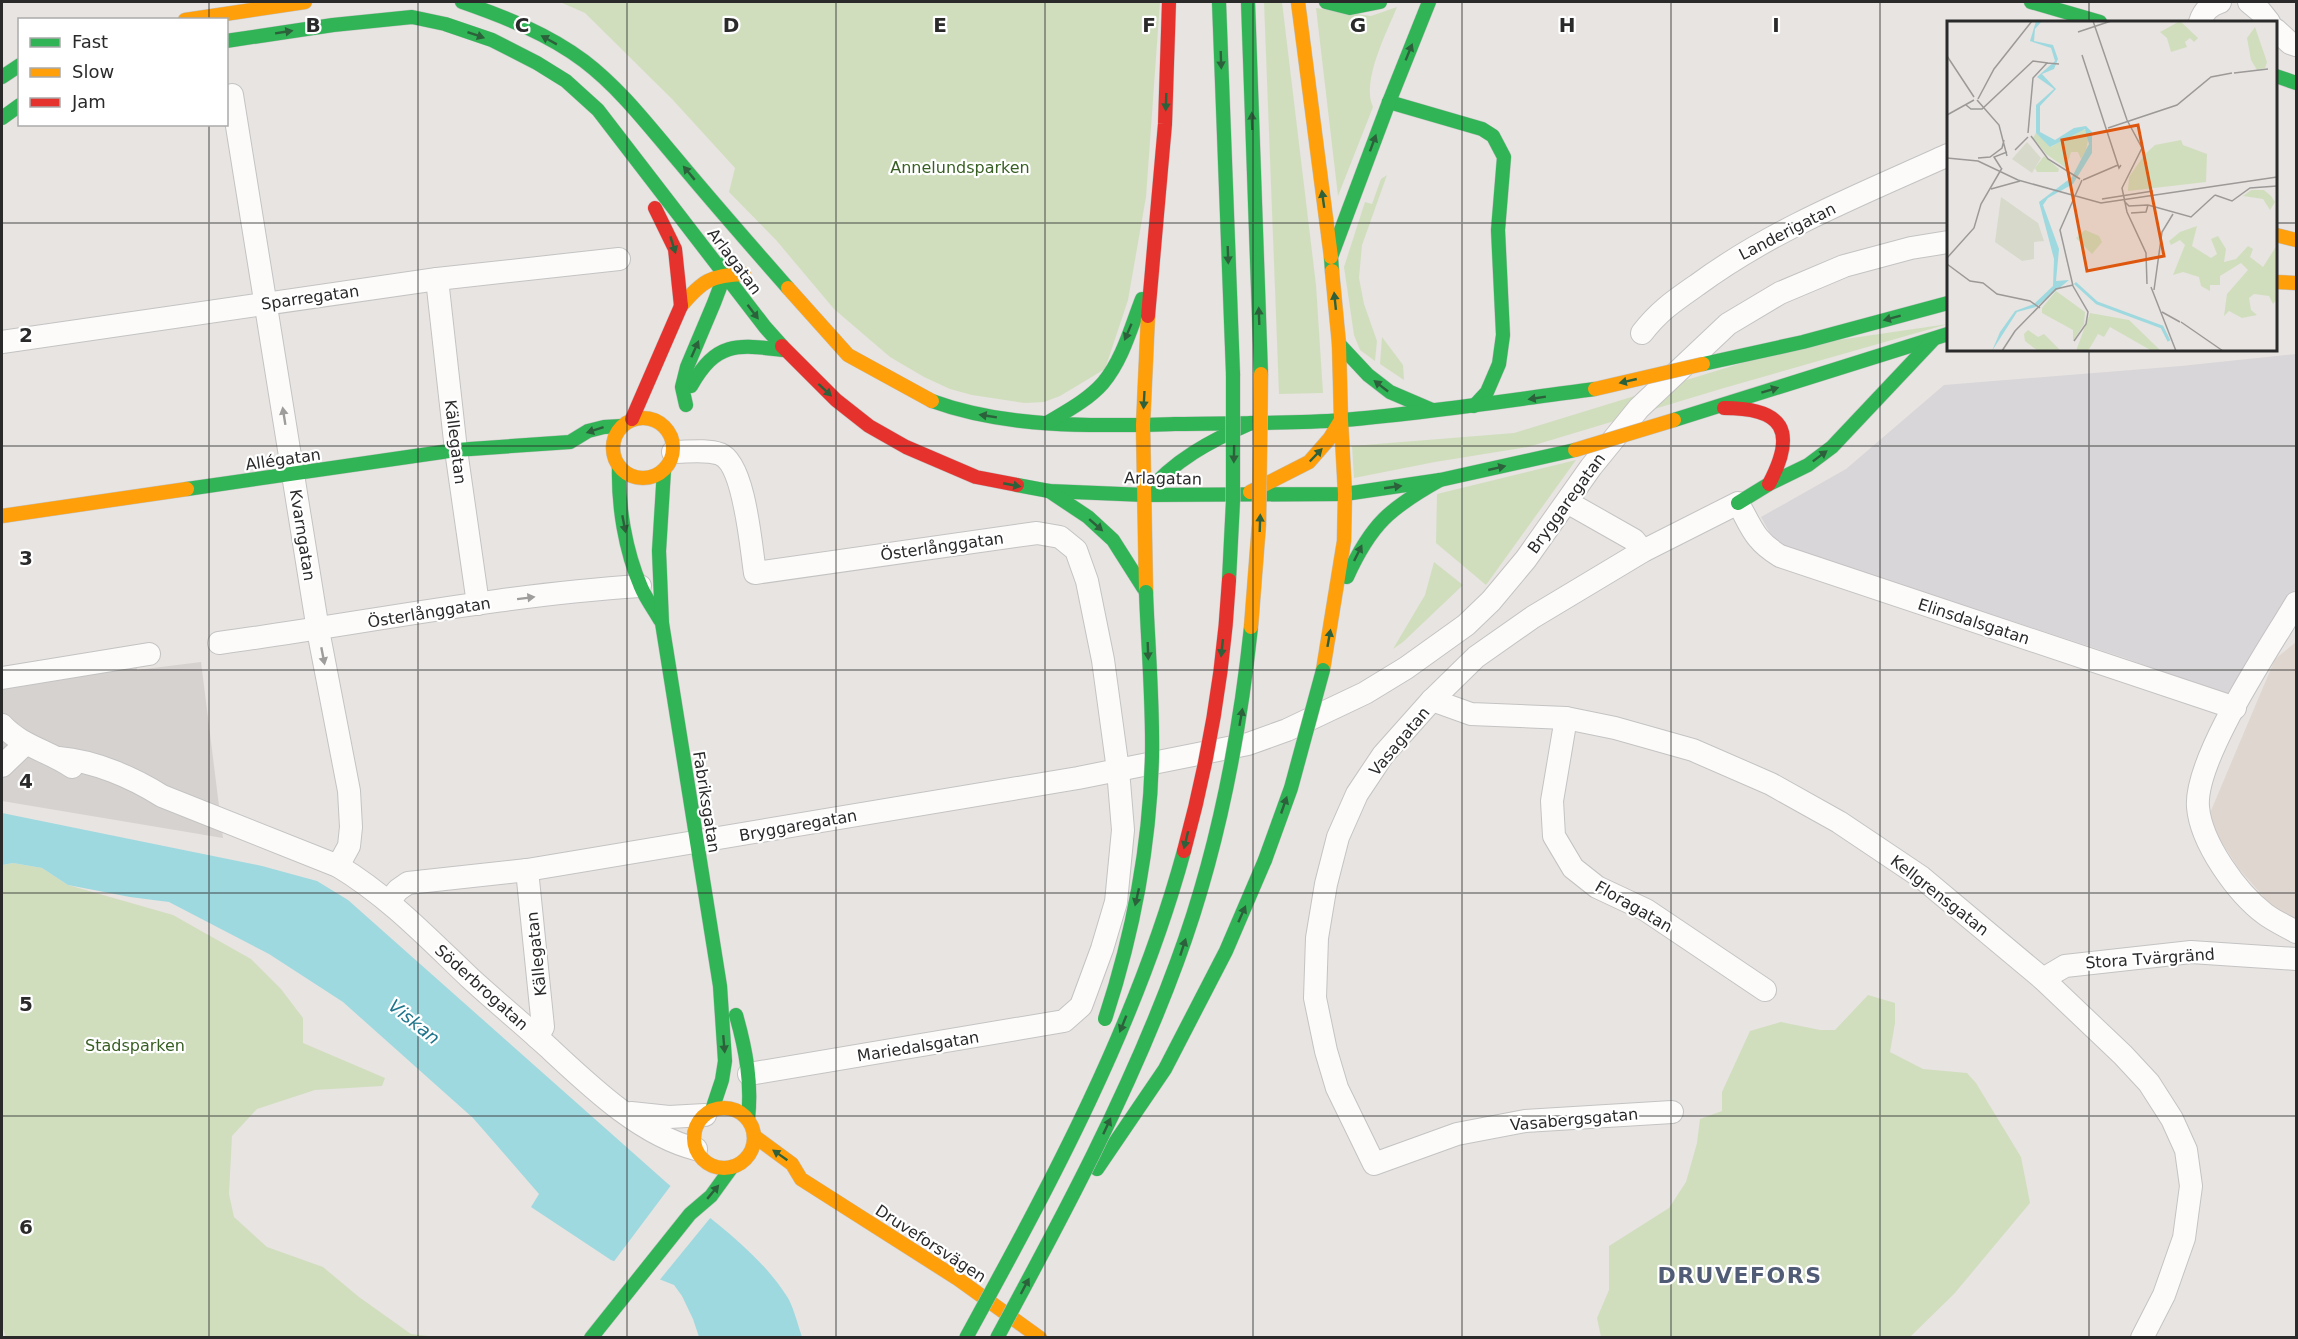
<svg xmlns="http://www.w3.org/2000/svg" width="2298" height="1339" font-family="'DejaVu Sans',sans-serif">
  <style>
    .industrial { fill: #d8d6d8 }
    .education { fill: #dfd7cf }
    .green { fill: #d0debe }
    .plaza { fill: #d6d2cf }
    .water { fill: #9ed9e0 }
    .pier { fill: #e8e4e1 }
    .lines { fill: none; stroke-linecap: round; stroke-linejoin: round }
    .street-casing { stroke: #c4c3c3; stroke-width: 24 }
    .fast-casing { stroke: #c4c3c3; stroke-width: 15 }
    .slow-casing { stroke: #c4c3c3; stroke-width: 15 }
    .jam-casing { stroke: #c4c3c3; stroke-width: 15 }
    .street { stroke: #fcfbfa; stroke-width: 22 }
    .fast { stroke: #30b455; stroke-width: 14 }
    .slow { stroke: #ff9f0a; stroke-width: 14 }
    .jam { stroke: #e5322d; stroke-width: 14 }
    .fast-bridge-casing { stroke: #c4c3c2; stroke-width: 15; stroke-linecap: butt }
    .slow-bridge-casing { stroke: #c4c3c2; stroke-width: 15; stroke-linecap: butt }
    .jam-bridge-casing { stroke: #c4c3c2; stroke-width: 15; stroke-linecap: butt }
    .fast-bridge { stroke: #30b455; stroke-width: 14 }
    .slow-bridge { stroke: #ff9f0a; stroke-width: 14 }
    .jam-bridge { stroke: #e5322d; stroke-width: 14 }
    .oneway { fill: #2c613b }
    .oneway2 { fill: #9e9d9c }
    .grid { fill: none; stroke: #2a2a2a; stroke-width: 1.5; stroke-opacity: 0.55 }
    .labels { text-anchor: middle; stroke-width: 4.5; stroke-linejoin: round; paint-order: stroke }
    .park-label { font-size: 16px; fill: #385f23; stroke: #fff }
    .street-label { font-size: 16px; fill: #2a2a2a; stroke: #fff }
    .water-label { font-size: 18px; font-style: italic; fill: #1e758b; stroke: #fff }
    .district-label { font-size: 22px; font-weight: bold; letter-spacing: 1.5px; fill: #505c76; stroke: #fff }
    .inset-river { fill: none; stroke: #9ed9e0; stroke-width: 3 }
    .inset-road { fill: none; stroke: #9c9a98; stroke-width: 1.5 }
    .view { fill: #de570e; fill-opacity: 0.15; stroke: #de570e; stroke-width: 3 }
    .inset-edge { fill: none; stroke: #2a2a2a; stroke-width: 3 }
    .grid-label { font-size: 20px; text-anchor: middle; font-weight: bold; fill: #2a2a2a; stroke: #fff; stroke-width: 4.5; stroke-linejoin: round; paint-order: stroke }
  </style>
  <rect width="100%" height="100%" fill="#e8e4e1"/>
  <polygon class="industrial" points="2296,354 2296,588 2232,698 2125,658 1776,544 1761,517 1846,469 1944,385 2181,366"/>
  <polygon class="education" points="2296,642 2296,920 2275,910 2239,869 2207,820 2275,659"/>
  <g class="green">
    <polygon points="560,2 1160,2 1146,197 1128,300 1105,369 1060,396 1044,402 1025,403 972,395 950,389 924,377 890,357 834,309 776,240 729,192 735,168 672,99 585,13"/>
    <polygon points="1264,2 1282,2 1316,285 1323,393 1279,394"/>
    <path d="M1397,7c-10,25 -36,74 -24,100l-35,89 -22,-188 55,8z"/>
    <polygon points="1387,175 1362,245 1359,278 1364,304 1377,341 1375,361 1360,350 1354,335 1344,267 1365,202 1372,204 1381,179"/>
    <polygon points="1948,324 1724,388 1528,447 1435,462 1354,478 1352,446 1514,433 1797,346"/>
    <polygon points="1382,337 1403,365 1404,380 1380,364"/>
    <polygon points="1576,460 1486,585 1436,543 1437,494"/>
    <polygon points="1434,562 1463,585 1403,642 1393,649 1425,595"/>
    <polygon points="13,863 42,868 68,885 173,915 251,959 281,989 303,1018 303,1043 385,1078 382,1086 315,1090 257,1109 232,1136 229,1194 234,1217 267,1247 323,1267 359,1297 411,1334 437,1337 6,1338 2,1325 2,865"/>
    <polygon points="1868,995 1895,1003 1895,1023 1890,1052 1923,1069 1967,1073 1976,1083 2021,1157 2030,1203 1954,1294 1910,1337 1601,1337 1597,1318 1609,1290 1609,1246 1669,1208 1686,1182 1697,1143 1700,1119 1722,1111 1722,1092 1750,1031 1781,1022 1820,1030 1835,1030"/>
  </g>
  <polygon class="plaza" points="134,649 137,670 201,662 223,838 2,801 2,666"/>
  <path class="water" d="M2,813l260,53 55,15 31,19 319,283c42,36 91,67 121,115 6,11 10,27 14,39h-103l-6,-18 -11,-23 -8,-11 -63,-25 -80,-53 8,-13 -66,-76 -130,-116 -74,-48 -100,-52 -39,-5 -62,-12 -26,-17 -29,-5 -11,2z"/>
  <polygon class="pier" points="672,1184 711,1217 658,1282 612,1264"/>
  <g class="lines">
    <g class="street-casing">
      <g id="street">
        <polyline points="2249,2 2261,12 2269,22"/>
        <path d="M2200,22c3,-10 10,-17 20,-20"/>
        <polyline points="2276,30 2290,43 2296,45"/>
        <polyline points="232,95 318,630 349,791 351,827 349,846 338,866"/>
        <polyline points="437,279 456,450 478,604"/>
        <path d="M1642,333c17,-22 32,-32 55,-48 76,-56 165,-91 251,-130"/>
        <polyline points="2,342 437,279 619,259"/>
        <path d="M673,452c15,0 33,-3 47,2 25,10 31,94 35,119l282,-40 23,4 16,13 11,31 16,79 15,110 5,60 -7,72 -14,47 -21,57 -17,15 -315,53"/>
        <polyline points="1567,502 1634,540 1643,551"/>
        <path d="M2296,603c-26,44 -102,156 -98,204 3,36 39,86 67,107 9,7 21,12 31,18"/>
        <path d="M219,643c140,-19 280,-48 421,-57"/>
        <polyline points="2,678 149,654"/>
        <polyline points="1432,700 1471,714 1566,718 1615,728 1693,750 1771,784 1839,822 1921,877 2043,979 2123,1055 2149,1083 2172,1119 2186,1150 2191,1186 2184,1238 2164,1295 2142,1338"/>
        <polyline points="1566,718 1552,801 1554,836 1573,868 1597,887 1646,910 1765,990"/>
        <path d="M2,725c19,21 47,26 70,42"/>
        <path d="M59,758c35,3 73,19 103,38l176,70c50,30 90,72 132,112 25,23 52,45 78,69 41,38 92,88 148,102"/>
        <polyline points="2,766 25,744"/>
        <polyline points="527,870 543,1027 537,1037"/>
        <polyline points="389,901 398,890 408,883 527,870 1078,778 1248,744 1287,730 1365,693 1406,668 1466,625 1491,601 1526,559 1591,467 1639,408 1728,324 1780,293 1844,266 1911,248 1948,242"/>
        <polyline points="2043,979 2065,966 2191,952 2296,959"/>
        <path d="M1672,1112l-147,9 -68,13 -83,30 -37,-76 -11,-37 -11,-53 2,-60 9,-54 12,-47 19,-43 26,-39 49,-55 44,-43 57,-40 110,-66 95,-48c14,25 16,37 42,53l455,152"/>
        <polyline points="631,1113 669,1117 705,1115"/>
      </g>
    </g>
    <g class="fast-casing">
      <g id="fast">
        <path d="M462,2c43,15 86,32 122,59 38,29 66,67 97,103 35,42 71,83 107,124"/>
        <polyline points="1219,2 1233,374"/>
        <polyline points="1248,2 1261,374"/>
        <polyline points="1326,2 1350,8 1380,2"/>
        <polyline points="2031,2 2100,22"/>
        <polyline points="226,41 333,25 412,17 445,24 492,40 537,63 566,81 598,110 765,327 782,346"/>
        <polyline points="2276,76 2296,83"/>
        <polyline points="2,77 20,65"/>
        <polyline points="1389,102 1482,129 1493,136 1504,157 1498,230 1503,335 1499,364 1487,392 1474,406"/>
        <polyline points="1389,102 1429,2"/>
        <polyline points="2,118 20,105"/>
        <polyline points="1332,271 1331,257 1389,102"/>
        <polyline points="1339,344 1368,375 1390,392 1432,410"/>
        <polyline points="1703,364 1803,342 1948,303"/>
        <path d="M691,386c25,-44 45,-42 92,-36"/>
        <path d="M932,401c77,28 163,25 243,23 56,-1 112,0 168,-4 84,-7 168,-20 252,-31"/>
        <polyline points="686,405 682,387 687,367 714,303 725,274 727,262"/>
        <polyline points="1674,420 1948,334"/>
        <path d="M1047,423c20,-12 41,-23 56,-40 20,-24 28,-56 39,-84"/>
        <path d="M619,466c-1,40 6,84 22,121 5,12 13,22 19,33"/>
        <polyline points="664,470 659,551 662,623 720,986 725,1061 722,1080 712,1110"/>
        <polyline points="1017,485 1049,491 1145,495 1345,494 1440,480 1575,450"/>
        <polyline points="187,489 456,450 570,442 588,431 604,427 622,426"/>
        <polyline points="1049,491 1088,517 1113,540 1146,592"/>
        <path d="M1145,495c29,-35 65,-54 106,-72"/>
        <polyline points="1738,503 1769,484 1808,465 1832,447 1933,340"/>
        <path d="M1347,577c24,-53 43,-69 93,-97"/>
        <path d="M736,1015c10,35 16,68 12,104"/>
        <polyline points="1097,1169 1165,1069 1226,951 1265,860"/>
        <polyline points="591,1338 690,1214 711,1196 732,1167"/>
      </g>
    </g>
    <g class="slow-casing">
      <g id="slow">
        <polyline points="1298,2 1331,257"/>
        <polyline points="185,20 305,2"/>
        <polyline points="2276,235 2296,240"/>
        <polyline points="2276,282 2296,283"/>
        <polyline points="788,288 848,355 932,401"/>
        <path d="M681,306c21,-25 30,-31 63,-32"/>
        <circle cx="643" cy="448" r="30"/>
        <polyline points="1250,492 1309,462 1330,438 1341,420 1339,344 1332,271"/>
        <polyline points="2,516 187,489"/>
        <polyline points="1146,592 1143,425 1148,316"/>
        <polyline points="1323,670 1344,541 1345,494 1341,420"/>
        <circle cx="724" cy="1138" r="30"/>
        <polyline points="754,1136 792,1164 801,1179 958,1279 1040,1338"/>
      </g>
    </g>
    <g class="jam-casing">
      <g id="jam">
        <polyline points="655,208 675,249 681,306"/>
        <polyline points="1148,316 1165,124 1169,2"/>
        <polyline points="782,346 836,400 869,426 906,447 976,477 1017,485"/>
        <path d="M1724,408c60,0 73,23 45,76"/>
        <polyline points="632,419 681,306"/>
      </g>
    </g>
    <use href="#street" class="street"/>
    <use href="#fast" class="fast"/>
    <use href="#slow" class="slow"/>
    <use href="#jam" class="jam"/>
    <g class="fast-bridge-casing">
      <g id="fast-bridge">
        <polyline points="1229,580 1233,501 1233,374"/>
        <polyline points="1265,860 1291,788 1323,670"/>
        <path d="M1105,1019c28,-85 45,-173 47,-263 1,-55 -4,-109 -6,-164"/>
        <path d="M966,1338c86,-157 171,-314 218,-487"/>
        <path d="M997,1338c66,-122 132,-245 180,-376 40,-108 62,-221 74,-335"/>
      </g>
    </g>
    <g class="slow-bridge-casing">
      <g id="slow-bridge">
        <polyline points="1595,389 1703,364"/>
        <polyline points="1575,450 1674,420"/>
        <polyline points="1251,627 1259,524 1261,374"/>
      </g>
    </g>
    <g class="jam-bridge-casing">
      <path id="jam-bridge" d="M1184,851c24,-88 40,-180 45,-271"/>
    </g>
    <use href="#fast-bridge" class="fast-bridge"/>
    <use href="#slow-bridge" class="slow-bridge"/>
    <use href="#jam-bridge" class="jam-bridge"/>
  </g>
  <defs><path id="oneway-solid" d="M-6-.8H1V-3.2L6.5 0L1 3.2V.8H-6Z" transform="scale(1.5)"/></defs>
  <g class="oneway">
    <use href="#oneway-solid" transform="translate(284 32) rotate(-9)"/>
    <use href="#oneway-solid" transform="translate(476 35) rotate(19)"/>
    <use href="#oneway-solid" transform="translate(549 40) rotate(-151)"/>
    <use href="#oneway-solid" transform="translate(1409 52) rotate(-68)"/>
    <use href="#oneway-solid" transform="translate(1221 60) rotate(88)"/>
    <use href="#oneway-solid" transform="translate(1166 102) rotate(92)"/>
    <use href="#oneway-solid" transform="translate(1252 121) rotate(-92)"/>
    <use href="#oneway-solid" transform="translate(1373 143) rotate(-70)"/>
    <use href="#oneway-solid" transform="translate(689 173) rotate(-130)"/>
    <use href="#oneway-solid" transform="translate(1323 199) rotate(-98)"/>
    <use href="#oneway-solid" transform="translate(673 245) rotate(73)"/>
    <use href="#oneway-solid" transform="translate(1228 255) rotate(88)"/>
    <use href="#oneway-solid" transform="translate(1335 301) rotate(-96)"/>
    <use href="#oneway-solid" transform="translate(753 312) rotate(53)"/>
    <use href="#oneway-solid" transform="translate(1259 316) rotate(-92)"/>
    <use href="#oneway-solid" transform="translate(1892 318) rotate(165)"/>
    <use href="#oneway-solid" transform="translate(1128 332) rotate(113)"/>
    <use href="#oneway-solid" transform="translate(695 349) rotate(-66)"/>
    <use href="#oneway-solid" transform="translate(1628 381) rotate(167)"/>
    <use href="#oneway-solid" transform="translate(1381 386) rotate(-142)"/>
    <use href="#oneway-solid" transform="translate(825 390) rotate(43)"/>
    <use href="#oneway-solid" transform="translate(1770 390) rotate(-17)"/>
    <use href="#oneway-solid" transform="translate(1537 398) rotate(171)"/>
    <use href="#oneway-solid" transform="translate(1144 400) rotate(93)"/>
    <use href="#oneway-solid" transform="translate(988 416) rotate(-171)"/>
    <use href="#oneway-solid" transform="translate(595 430) rotate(162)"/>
    <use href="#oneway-solid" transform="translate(1234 454) rotate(91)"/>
    <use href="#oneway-solid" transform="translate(1316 455) rotate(-46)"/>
    <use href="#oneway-solid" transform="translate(1820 456) rotate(-37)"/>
    <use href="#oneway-solid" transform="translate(1497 468) rotate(-13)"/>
    <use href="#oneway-solid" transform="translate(1012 485) rotate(11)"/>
    <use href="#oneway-solid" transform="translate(1393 487) rotate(-8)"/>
    <use href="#oneway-solid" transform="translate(1260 523) rotate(-88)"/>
    <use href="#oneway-solid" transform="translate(624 524) rotate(79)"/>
    <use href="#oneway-solid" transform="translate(1096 525) rotate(41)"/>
    <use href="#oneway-solid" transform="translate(1358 553) rotate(-64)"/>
    <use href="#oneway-solid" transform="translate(1329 638) rotate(-80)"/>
    <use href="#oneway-solid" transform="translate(1222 648) rotate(96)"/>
    <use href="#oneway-solid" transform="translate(1148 651) rotate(88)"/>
    <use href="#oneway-solid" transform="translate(1241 717) rotate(-80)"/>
    <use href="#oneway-solid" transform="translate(1284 805) rotate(-71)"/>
    <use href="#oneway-solid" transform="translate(1186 840) rotate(104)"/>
    <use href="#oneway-solid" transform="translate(1137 897) rotate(103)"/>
    <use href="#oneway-solid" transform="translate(1242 914) rotate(-66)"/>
    <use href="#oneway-solid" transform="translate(1183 947) rotate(-72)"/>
    <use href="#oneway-solid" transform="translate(1123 1024) rotate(112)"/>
    <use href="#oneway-solid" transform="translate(724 1044) rotate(85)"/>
    <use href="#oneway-solid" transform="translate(1107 1126) rotate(-65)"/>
    <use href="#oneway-solid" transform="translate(780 1155) rotate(-145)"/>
    <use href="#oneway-solid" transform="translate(713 1192) rotate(-50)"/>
    <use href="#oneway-solid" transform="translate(1025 1286) rotate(-62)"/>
  </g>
  <g class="oneway2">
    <use href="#oneway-solid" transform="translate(284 416) rotate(-99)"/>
    <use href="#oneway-solid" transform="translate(526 598) rotate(-7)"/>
    <use href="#oneway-solid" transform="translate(323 656) rotate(79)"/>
  </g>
  <path class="grid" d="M209,2v18M418,2v1336M627,2v1336M836,2v1336M1045,2v1336M1253,2v1336M1462,2v1336M1671,2v1336M1880,2v1336M2089,2v20M209,124v1214M2,223h1946M2276,223h20M2089,350v988M2,446h2294M2,670h2294M2,893h2294M2,1116h2294"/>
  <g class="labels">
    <g class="park-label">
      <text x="960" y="173">Annelundsparken</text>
      <text x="135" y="1051">Stadsparken</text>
    </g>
    <g class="street-label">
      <text transform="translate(1787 231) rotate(-27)" y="6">Landerigatan</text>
      <text transform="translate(735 261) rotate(53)" y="6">Arlagatan</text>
      <text transform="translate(310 297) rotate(-8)" y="6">Sparregatan</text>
      <text transform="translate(456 442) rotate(83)" y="6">Källegatan</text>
      <text transform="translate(283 459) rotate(-8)" y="6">Allégatan</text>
      <text transform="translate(1163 478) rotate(1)" y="6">Arlagatan</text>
      <text transform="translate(1566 503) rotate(-54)" y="6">Bryggaregatan</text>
      <text transform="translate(303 535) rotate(81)" y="6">Kvarngatan</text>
      <text transform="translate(942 546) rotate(-8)" y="6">Österlånggatan</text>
      <text transform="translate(429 612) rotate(-9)" y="6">Österlånggatan</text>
      <text transform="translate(1974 621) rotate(18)" y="6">Elinsdalsgatan</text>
      <text transform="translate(1399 741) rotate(-50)" y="6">Vasagatan</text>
      <text transform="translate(707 802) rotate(81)" y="6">Fabriksgatan</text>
      <text transform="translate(798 825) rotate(-10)" y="6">Bryggaregatan</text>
      <text transform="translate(1940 895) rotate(38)" y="6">Kellgrensgatan</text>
      <text transform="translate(1634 906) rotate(30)" y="6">Floragatan</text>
      <text transform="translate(536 954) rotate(-96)" y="6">Källegatan</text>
      <text transform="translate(2150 958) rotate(-4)" y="6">Stora Tvärgränd</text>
      <text transform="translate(482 987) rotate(42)" y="6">Söderbrogatan</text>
      <text transform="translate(918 1046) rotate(-9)" y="6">Mariedalsgatan</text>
      <text transform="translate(1574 1119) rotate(-5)" y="6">Vasabergsgatan</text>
      <text transform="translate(931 1243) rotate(33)" y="6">Druveforsvägen</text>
    </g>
    <g class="water-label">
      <text transform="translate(414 1022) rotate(39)" y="6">Viskan</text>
    </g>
    <g class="district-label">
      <text x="1740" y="1283">DRUVEFORS</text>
    </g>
  </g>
  <g transform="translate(1947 21)">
    <rect width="330" height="330" fill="#e8e4e1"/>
    <path d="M233,0l18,17 -4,4 -4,-4 -5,4 2,5 -16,5 -4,-14 -7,-6zM308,6l12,35 -2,6 -8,2 -6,-10 -4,-22zM133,108l7,1 2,5 -3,15 -5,9 -3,-7h-7l-5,16 -20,-14 -13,-16 3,-5 15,14zM234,119l2,5 24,9 -1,28 -78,9 1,-14 16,-23 10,-9zM97,135l15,13 -1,3h-21l-2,-4zM304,169h13l7,6 4,6 -5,8 -7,-11 -20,-3zM250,205l-5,20 19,12 6,-4 -6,-15 7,-3 8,13 -2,13 12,-3 12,-13 5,3 -3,8 13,10 14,-22v54l-4,5 -4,-8 -15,-2 -5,4 2,12 6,5 -15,3 -13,-7 -5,5 3,-22 21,-24 -7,-7 -21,13v9h-10v6l-9,-5 -2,-9 -16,-5 -10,3 12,-30 -5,-5 -9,5 -2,-4 11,-9zM138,209l14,6 3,6 -10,12 -16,-16zM109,270l29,21 -1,12 -11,17v-11l-31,-17v-5zM143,292l39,7 32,31h-9l-42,-24 -6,10 -6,-3 -10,17h-12zM81,309l10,7 6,-3 17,17h-23l-13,-10 -1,-7z" fill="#d0debe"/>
    <path d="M80,121l14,16 -9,15 -20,-14zM54,176l37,26 6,18 -10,1v17l-12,2 -27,-19z" fill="#d7daca"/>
    <path d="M89,0h6l-7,8 -1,12 19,4 5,14 -4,10 -12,5 14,15 -16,17v26l15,8 19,-12 12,-2 6,6v21l-19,31 -25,14 -5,7 16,44 -3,32 13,-1 -33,27 -19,5 -25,39 8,-19 15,-21 19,-7 19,-18 1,-27 -15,-57 33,-25 17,-33 -4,-15 -35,18 -14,-14v-28l18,-16 -17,-12 18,-16 -4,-13 -21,-7z" fill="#9ed9e0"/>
    <path class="inset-river" d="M128,262l22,20 65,24 7,14"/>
    <path class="inset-road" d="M146,0l34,99 15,28 -20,40 5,24 19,41 1,31M131,11l33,-11M135,34l37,113 2,-3M0,35l27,41M287,52l34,-4M31,78l16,-30 38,-48M30,79l22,25 8,31M19,84l5,4h11l51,-48 15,2M0,94l27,-15M161,107l69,-23 34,-28 21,-4M81,112l5,-55 14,-15 12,1M84,115l17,23 32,20M68,129l13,-13M0,137l31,3 40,19 83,23 176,-26M31,137l12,-1 12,-9 2,-8M54,147l-7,-11 13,-5M136,159l35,-15M44,168l29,-8M268,174l17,6 18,-13 27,-2M155,178l51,-8M177,180l5,5 19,-1M201,184l43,12 24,-22M184,192l15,-1 2,-7M0,237l27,-30 7,-24 21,-36M0,243l23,17 13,2 14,11 33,7 10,7M204,266l25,64M207,269l8,-58 11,-18M215,291l18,10M234,301l42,29M127,320l12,-17 2,-12 -15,-26 -13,-56 22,-50M55,330l13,-20 41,-42 17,-4"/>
    <path class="view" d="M191,104l26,131 -77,15 -25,-131z"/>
    <rect width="330" height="330" class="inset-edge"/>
  </g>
  <g class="grid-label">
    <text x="313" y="32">B</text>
    <text x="522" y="32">C</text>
    <text x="731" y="32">D</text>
    <text x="940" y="32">E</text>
    <text x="1149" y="32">F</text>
    <text x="1358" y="32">G</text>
    <text x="1567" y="32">H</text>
    <text x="1776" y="32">I</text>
    <text x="26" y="342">2</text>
    <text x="26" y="565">3</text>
    <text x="26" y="788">4</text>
    <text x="26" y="1011">5</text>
    <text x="26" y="1234">6</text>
  </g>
  <rect width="2298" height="1339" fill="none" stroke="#2a2a2a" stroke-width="6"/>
  <rect x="18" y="18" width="210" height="108" fill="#ffffff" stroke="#aaaaaa" stroke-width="1.5"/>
  <rect x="30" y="38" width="30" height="9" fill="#30b455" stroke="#aaaaaa" stroke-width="1.5"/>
  <text x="72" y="48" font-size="18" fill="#2a2a2a">Fast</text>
  <rect x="30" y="68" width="30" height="9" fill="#ff9f0a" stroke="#aaaaaa" stroke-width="1.5"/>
  <text x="72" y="78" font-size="18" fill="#2a2a2a">Slow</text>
  <rect x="30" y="98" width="30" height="9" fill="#e5322d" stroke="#aaaaaa" stroke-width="1.5"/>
  <text x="72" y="108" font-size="18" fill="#2a2a2a">Jam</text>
</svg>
